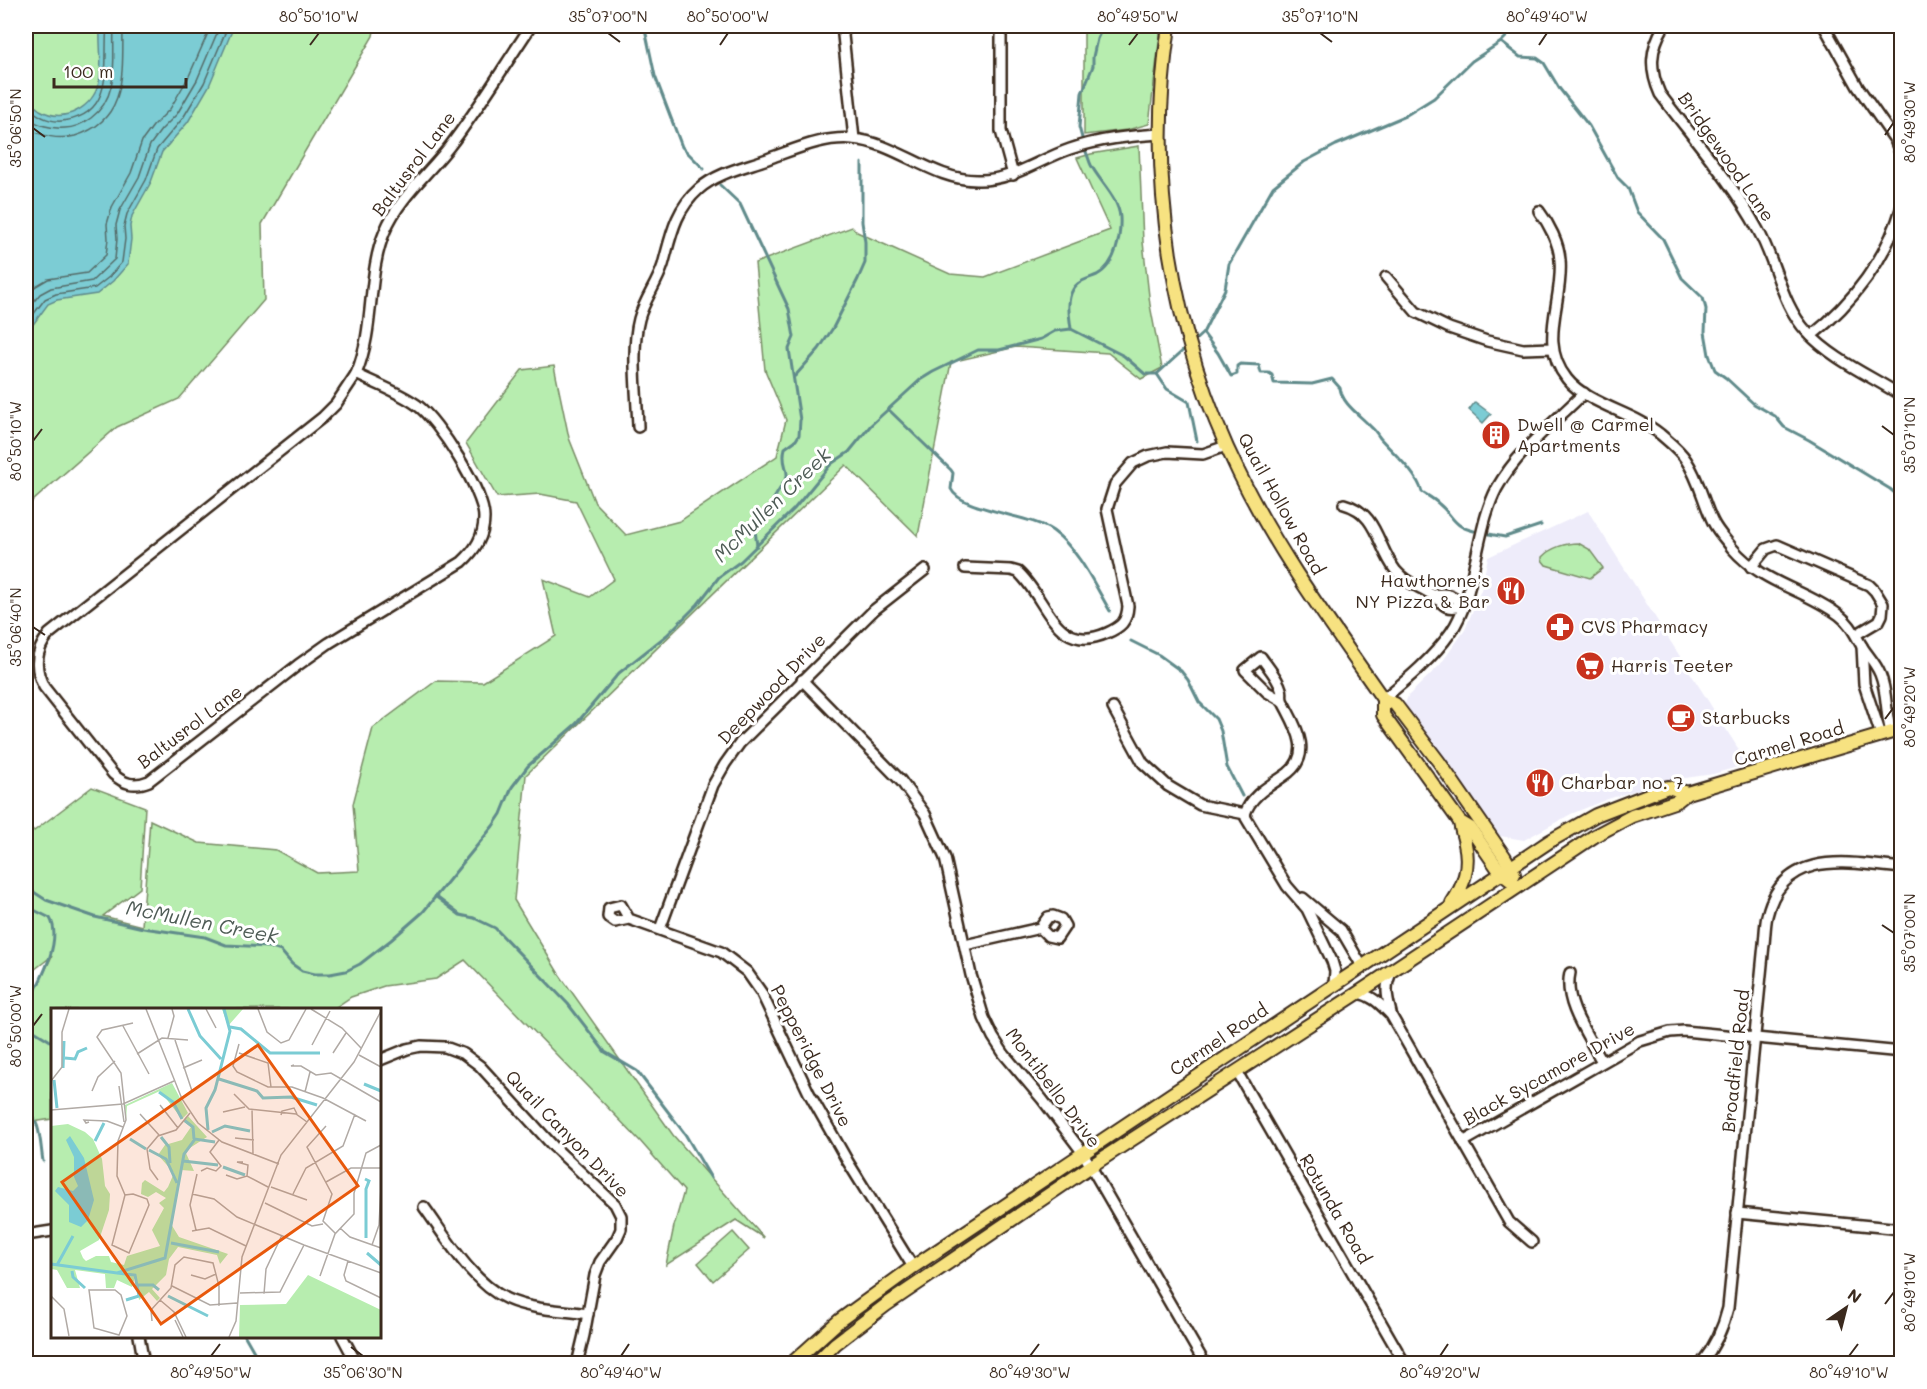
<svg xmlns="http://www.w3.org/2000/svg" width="1927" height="1389" font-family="Mali,sans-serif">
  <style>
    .built { fill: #eeecfa }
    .green { fill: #b7edaf; stroke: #798c66; stroke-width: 1.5 }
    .water { fill: #7bccd4; stroke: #618b8b; stroke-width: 1.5 }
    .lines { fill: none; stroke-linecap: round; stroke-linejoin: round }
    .shore { stroke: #556b67; stroke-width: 1.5 }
    .stream { stroke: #618b8b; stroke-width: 3 }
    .minor-casing { stroke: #3b2a1e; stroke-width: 14 }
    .major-casing { stroke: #3b2a1e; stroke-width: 16 }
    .minor { stroke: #fff; stroke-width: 9 }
    .major { stroke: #f7e281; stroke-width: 12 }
    .ticks { fill: none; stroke: #3b2a1e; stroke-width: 2 }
    .labels { text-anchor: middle; stroke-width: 6; stroke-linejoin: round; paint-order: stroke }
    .street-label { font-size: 18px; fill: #3b2a1e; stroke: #fff }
    .poi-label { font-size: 18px; fill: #3b2a1e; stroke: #fff; text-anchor: start }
    .water-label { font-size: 20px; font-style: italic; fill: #4e5b55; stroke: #fff }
    .inset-river { fill: none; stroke: #7bccd4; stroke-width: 3 }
    .inset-road { fill: none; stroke: #b1aaa5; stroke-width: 1.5 }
    .view { fill: #e8590c; fill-opacity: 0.15; stroke: #e8590c; stroke-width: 3 }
    .inset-edge { fill: none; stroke: #3b2a1e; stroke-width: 3 }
    .neatline { fill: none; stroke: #3b2a1e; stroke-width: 2 }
    .ticks-label { font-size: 15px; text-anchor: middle; fill: #3b2a1e }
  </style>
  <rect width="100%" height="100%" fill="#fff"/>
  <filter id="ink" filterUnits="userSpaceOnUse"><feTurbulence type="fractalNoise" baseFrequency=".0167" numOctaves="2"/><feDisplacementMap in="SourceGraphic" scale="12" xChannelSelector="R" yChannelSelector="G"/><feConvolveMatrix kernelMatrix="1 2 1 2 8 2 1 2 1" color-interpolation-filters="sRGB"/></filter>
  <g filter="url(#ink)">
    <polygon class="built" points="1588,511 1748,764 1713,774 1664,781 1605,800 1571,814 1524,840 1500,836 1405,704 1408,696 1440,665 1465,630 1481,590 1488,557"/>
    <g class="green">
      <polygon points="26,26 375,26 373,36 262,224 264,300 179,399 117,427 26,507"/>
      <polygon points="1084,26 1161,26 1149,124 1127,130 1084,135"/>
      <polygon points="1139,146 1143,242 1150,305 1162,368 1141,379 1108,353 1016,347 951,362 918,536 846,465 526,775 514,900 559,974 673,1135 764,1238 736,1220 666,1265 674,1226 684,1191 640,1141 465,960 436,979 384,986 351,997 333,1009 52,1010 52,1119 26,1123 26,1011 52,956 26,976 26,822 34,831 92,787 145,807 140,888 103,916 142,926 150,820 199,843 276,850 317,873 359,871 353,804 373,728 436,681 483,682 556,636 543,579 590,597 614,579 576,501 540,494 497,497 466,443 522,370 554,366 569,438 595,503 626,535 680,521 777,456 786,420 765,370 755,263 852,227 857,232 950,274 985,277 1110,230 1077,158 1091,154"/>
      <path d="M1578,543l11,6 14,19 -13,10 -44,-13 -4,-5v-3c8,-9 24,-14 36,-14z"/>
      <polygon points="733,1232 749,1250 713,1281 698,1263"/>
    </g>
    <g class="water">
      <path d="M102,26h132l-25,60 -21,36 -26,30 -11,30 -19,34 -2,10 1,13 -3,25 -15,17 -16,13 -40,6 -9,4 -22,30v-237c4,4 8,9 14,13 24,14 53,-2 59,-28 4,-17 0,-34 1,-52z"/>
      <polygon points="1475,402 1491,414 1483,423 1469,410"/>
    </g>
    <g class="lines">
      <g class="shore">
        <path d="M26,105c11,11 26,19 42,15 48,-9 35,-60 39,-94"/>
        <path d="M26,116c10,9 25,13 39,12 9,0 19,-5 26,-10 30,-22 21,-61 23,-92"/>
        <path d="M26,127c13,9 33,13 49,9 54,-16 47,-67 48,-110"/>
        <polyline points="26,296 36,286 48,279 87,273 106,255 108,239 107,224 112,207 131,173 142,141 153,126 170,109 189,76 211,26"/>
        <polyline points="26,311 40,294 51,288 92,281 115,259 117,239 116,225 120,210 139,177 150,145 161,130 177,114 197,80 220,26"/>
        <polyline points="26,324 45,299 56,294 95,288 109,277 122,262 125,239 124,226 127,214 146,180 157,149 183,118 204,83 228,26"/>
      </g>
      <g class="stream">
        <polyline points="645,29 655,76 682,147 704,169"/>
        <polyline points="1501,42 1520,57 1537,58 1544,63 1559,88 1589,126 1618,178 1628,188 1637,212 1663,239 1682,278 1703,298 1706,309 1705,332 1709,355 1715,370 1726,378 1754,404 1775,416 1784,427 1809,440 1890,489 1902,499"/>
        <polyline points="1082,138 1079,127 1082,93 1093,66 1093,57 1097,39 1103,26"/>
        <path d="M720,185l20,19 49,105 5,28 -5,12 11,71 -1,15 -3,5 -11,8c-4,15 3,19 2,29l-32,53 2,16"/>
        <path d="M1071,329c-1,-10 -4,-21 -1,-32 4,-16 15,-17 27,-22 19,-10 24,-39 23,-58 -2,-20 -20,-35 -29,-52 -2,-4 -3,-9 -5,-13"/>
        <path d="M1203,333l15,20 13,23 6,-2v-8l3,-2 19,1 2,8h8l3,2 2,8h1l37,1 20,-5 8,9c2,16 20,27 31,39 4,3 6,7 9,11 13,15 37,35 42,54 6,4 12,7 17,12 15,12 13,22 35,27"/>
        <polyline points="1193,342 1203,333 1225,289 1229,264 1273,187 1304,162 1336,145 1405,116 1434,98 1472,61 1501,42 1517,26"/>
        <polyline points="1157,374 1167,389 1189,402 1197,441"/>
        <polyline points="795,376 819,349 833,328 858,279 865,263 865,242 862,222 862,163"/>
        <path d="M888,409l63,61 2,3 -2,16c10,22 79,25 102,42 26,19 41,53 57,80"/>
        <polyline points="1489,534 1505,537 1541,525"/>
        <polyline points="1131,641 1159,655 1181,671 1188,680 1199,702 1216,719 1221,731 1227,767 1242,796"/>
        <polyline points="26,887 46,900 95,917 143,928 205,937 226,945 269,947 281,951 292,964 302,971 315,974 330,974 346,971 360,964 391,940 423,912 493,826 501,814 512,787 528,766 576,724 619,673 667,635 698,604 719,577 741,561 794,509 831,464 849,452 871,425 920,380 933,372 978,350 999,350 1041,339 1055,331 1071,329 1124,356 1145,374 1157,374 1188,346"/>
        <polyline points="435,896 460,915 474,918 495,928 568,1004 605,1052 637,1071 685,1134 711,1178"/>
        <path d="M26,906l24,12c14,24 -13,68 -24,91"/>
        <polyline points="26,1026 52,1042"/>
        <path d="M26,1110c15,9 14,34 17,51"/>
        <polyline points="245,1336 261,1364"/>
      </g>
      <g class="minor-casing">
        <g id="minor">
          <polyline points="842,26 854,139"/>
          <polyline points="1001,26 1001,131 1013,175"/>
          <path d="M1664,26c-14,23 -15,43 -4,68 33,44 72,88 98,136 19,34 23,74 49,102 26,28 64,44 95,64"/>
          <polyline points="1824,26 1858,87 1895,140 1902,157"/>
          <path d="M1539,211c10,13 20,32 21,49 4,41 -23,82 7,119 20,25 68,34 93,55 9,8 20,16 26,26 13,19 17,42 27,62 5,10 13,18 19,26 32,37 71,40 107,67 12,9 16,20 24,33 6,9 13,16 17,26 8,19 5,39 11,58"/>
          <polyline points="1386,277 1416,312 1449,328 1487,341 1523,349 1553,348"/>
          <path d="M1811,336c42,-33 76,-78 91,-130"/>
          <path d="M356,374c20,10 43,18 61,31 22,16 67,87 67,113 0,19 -9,32 -22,44l-133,81 -31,22 -149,116c-15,6 -25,3 -36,-7l-69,-87c-10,-19 -9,-36 5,-53l274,-217 13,-13z"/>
          <path d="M356,374c20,-48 10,-98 29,-143 13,-32 43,-57 64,-84 30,-39 55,-81 82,-121"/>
          <path d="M638,427c-1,-32 -7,-78 1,-108 5,-19 18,-35 24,-54 8,-29 12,-55 36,-76 19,-17 47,-22 71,-31 26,-9 54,-22 83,-19 44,4 79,41 124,41 35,1 61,-20 93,-31 29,-10 59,-13 90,-15"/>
          <path d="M1344,504c34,9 33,43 52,67 10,12 22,15 35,23 15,8 8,17 32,12 -9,-11 -16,-14 -29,-11"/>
          <polyline points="1751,567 1766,549 1777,545 1855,579 1869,585 1875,591 1883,604 1882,615 1879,621 1857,634"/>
          <path d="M965,568l46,2 7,2c29,26 37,84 89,61 14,-6 20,-11 21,-27l-21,-97 8,-25 18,-21 15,-7 19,-4 36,2 23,-8"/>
          <polyline points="1862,646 1864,684 1881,735"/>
          <polyline points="802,680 901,781 925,814 945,858 971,975 984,1018 993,1037 1004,1054 1042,1099 1083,1153 1205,1364"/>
          <path d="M1383,699c25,-20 50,-41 68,-67 14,-20 19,-47 24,-70 6,-25 10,-51 22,-74 21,-38 57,-65 87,-95"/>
          <polyline points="1113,708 1143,763 1168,786 1200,805 1245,814"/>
          <path d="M1245,814c7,-21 27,-29 43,-41 26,-21 6,-49 -5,-71 -3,-5 0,-9 -2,-13 -3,-11 -14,-23 -20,-32l-16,13 22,22 14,8"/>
          <polyline points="1245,814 1246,818 1287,886 1307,909 1332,961 1335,971 1334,984"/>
          <polyline points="1303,898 1341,930 1362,966"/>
          <polyline points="629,919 615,922 608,917 609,908 621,905 629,919 721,952 747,972 761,992 809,1093 848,1162 913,1267"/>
          <polyline points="660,929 713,785 725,764 740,743 874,610 925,570"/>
          <polyline points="965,945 1040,928 1048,936 1057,938 1065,926 1061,919 1053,916 1048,917 1040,928"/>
          <path d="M1570,973c-7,30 19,64 32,89"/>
          <path d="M1358,993c15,3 22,11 33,22l118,207 23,20"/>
          <path d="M1391,1013c-4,-16 -7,-27 1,-42"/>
          <polyline points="380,1060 407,1049 421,1046 445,1047 464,1054 480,1066 554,1147 615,1204 621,1216 621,1229 617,1238 600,1262 595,1275 584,1335 577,1364"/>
          <polyline points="1237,1072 1405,1364"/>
          <polyline points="1463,1142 1640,1041 1670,1032 1684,1031 1902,1052"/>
          <path d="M424,1207c22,30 48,76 83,92 25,11 55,11 81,15"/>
          <polyline points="1737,1213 1902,1229"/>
          <polyline points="26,1235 52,1231"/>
          <polyline points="139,1336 144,1364"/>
          <polyline points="342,1336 357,1364"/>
          <path d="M1701,1364c14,-18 22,-35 27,-56l36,-364c1,-9 1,-19 3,-28 16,-69 84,-53 135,-48"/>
        </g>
      </g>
      <g class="major-casing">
        <g id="major">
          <path d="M1169,26c-23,151 2,309 70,447 39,80 93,153 144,226v16l77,107 10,6 31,45 17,13"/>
          <polyline points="1383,699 1395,704 1439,762 1504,856 1514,874"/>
          <path d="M1452,903c12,-17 18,-38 13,-59 -1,-7 -4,-14 -5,-22"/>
          <polyline points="791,1364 840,1320 913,1267 1550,841 1596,815 1668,787 1687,793"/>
          <polyline points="815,1364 835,1344 886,1305 1091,1166 1358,993 1596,835 1632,816 1677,801 1687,793 1902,729"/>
        </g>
      </g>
      <use href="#minor" class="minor"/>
      <use href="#major" class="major"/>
    </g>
  </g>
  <path class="ticks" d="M608,33l12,9M1320,33l12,9M310,45l9,-12M720,45l8,-12M1129,45l9,-12M1539,45l8,-12M33,128l12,9M1885,135l9,-13M1882,426l12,9M33,441l9,-12M33,627l12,8M1885,719l9,-12M1882,925l12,8M33,1026l9,-12M1885,1304l9,-12M351,1347l12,9M211,1356l9,-12M621,1356l8,-12M1030,1356l9,-12M1440,1356l8,-12M1849,1356l9,-12"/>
  <defs>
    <g id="building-disc" transform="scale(1.5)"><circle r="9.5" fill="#c8321e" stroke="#fff"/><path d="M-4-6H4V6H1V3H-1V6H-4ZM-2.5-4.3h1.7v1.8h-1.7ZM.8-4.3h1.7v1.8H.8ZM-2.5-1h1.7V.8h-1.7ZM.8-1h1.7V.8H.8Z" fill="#fff"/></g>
    <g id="restaurant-disc" transform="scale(1.5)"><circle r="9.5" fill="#c8321e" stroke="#fff"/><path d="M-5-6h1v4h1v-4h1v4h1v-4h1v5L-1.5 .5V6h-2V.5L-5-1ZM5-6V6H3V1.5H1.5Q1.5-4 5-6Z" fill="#fff"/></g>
    <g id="pharmacy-disc" transform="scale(1.5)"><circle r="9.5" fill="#c8321e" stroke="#fff"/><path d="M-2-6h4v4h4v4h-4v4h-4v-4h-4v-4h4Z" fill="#fff"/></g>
    <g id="supermarket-disc" transform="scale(1.5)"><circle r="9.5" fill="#c8321e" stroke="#fff"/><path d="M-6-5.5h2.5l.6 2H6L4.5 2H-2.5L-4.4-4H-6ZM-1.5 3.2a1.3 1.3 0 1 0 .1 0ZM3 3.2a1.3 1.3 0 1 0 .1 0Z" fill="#fff"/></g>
    <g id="cafe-disc" transform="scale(1.5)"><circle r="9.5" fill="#c8321e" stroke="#fff"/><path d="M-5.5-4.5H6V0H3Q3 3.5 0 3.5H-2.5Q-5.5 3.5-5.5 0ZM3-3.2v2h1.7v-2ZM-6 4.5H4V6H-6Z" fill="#fff"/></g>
  </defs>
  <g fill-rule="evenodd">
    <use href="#building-disc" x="1496" y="435"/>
    <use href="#restaurant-disc" x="1511" y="591"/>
    <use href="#pharmacy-disc" x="1560" y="627"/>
    <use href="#supermarket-disc" x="1590" y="666"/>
    <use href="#cafe-disc" x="1681" y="718"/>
    <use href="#restaurant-disc" x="1540" y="783"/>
  </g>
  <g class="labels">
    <g class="street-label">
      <text transform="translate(1726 157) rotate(55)" y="6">Bridgewood Lane</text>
      <text transform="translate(414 164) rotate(-53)" y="6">Baltusrol Lane</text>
      <text transform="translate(1281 504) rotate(61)" y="6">Quail Hollow Road</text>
      <text transform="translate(772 689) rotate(-46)" y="6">Deepwood Drive</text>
      <text transform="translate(190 727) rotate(-37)" y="6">Baltusrol Lane</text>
      <text transform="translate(1789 744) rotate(-17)" y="6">Carmel Road</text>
      <text transform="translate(1219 1040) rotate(-34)" y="6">Carmel Road</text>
      <text transform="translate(811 1056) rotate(63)" y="6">Pepperidge Drive</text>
      <text transform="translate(1736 1061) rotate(-84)" y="6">Broadfield Road</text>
      <text transform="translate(1549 1074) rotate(-29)" y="6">Black Sycamore Drive</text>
      <text transform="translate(1053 1088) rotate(53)" y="6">Montibello Drive</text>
      <text transform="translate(567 1134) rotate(46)" y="6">Quail Canyon Drive</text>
      <text transform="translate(1335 1209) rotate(60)" y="6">Rotunda Road</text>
    </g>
    <g class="poi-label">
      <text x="1517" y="431">Dwell @ Carmel<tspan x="1517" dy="21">Apartments</tspan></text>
      <text x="1490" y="587" text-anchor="end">Hawthorne's<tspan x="1490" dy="21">NY Pizza &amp; Bar</tspan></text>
      <text x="1581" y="633">CVS Pharmacy</text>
      <text x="1611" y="672">Harris Teeter</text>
      <text x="1702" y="724">Starbucks</text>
      <text x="1561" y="789">Charbar no. 7</text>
    </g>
    <g class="water-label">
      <text transform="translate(772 505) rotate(-44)" y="7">McMullen Creek</text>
      <text transform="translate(202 922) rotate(11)" y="7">McMullen Creek</text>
    </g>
  </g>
  <g transform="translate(51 1008)">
    <rect width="330" height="330" fill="#fff"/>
    <path d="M171,1h21l-15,17zM121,75l16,30 -6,6 -22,-28 -33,15 -1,15 -1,-16zM137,108l19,21 -22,14 9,20 -13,-1 -10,54 8,13 49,17 -8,10 -3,-9 -39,-8 -9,12 -3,16 -14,14 8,9 -3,3 -8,-9 -10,8 -4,-23 -3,10 -15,-7 -3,8h-8l-1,-14 -30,-4 5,18h-13l-10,-18 -6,-1v-143l17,-2 17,8 8,7 9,20 3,27 5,8 -1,16 -10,30 -19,11 3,7 3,3 10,-5h13l2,6 13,3 3,-9 33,-10 -8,-16 12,-22 -5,-5 7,-5 -10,-6 -8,5 -7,-3 1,-11 3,-3 19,12 4,-5 6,-14 -16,-18 7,-10 17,-5 9,-13 -8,-6zM257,267l73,35v27h-142l1,-32 46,-1z" fill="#b7edaf"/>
    <path d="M19,128l14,22 10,42 -6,20 -7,7 -12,-5v-17l-14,-14 3,-4 15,4 5,-5 -4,-9v-20l-8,-17z" fill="#7bccd4"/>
    <path class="inset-river" d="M137,1l12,27 21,23M179,19l11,2 29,24h50M14,50l10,1 3,-7 9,-4M12,60l1,-27M168,71l38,12 6,7 28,-1 26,8M3,72l3,28M313,76l17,7M108,84l14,10 9,17M133,112l9,7 1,12M157,122l-2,-22 9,-18 15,-59 -6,-22M161,124l13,-6 25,5M110,129l8,10 1,16M79,131l16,10M44,133l9,-18M98,142l17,9 11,24M132,153l35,4M172,159l22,8M314,171l4,2 -3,8v49M120,235l48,9M316,245l14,12M0,256l66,9 48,-15 19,-104 11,-15 20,3M6,257l16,-29M21,263l1,6 12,11M66,265l18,2 4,21 -13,4M87,277h15l6,5M117,288l40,20"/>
    <path class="inset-road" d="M95,1l36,90 16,24 24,19 57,22M155,1l10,19M207,1l9,23 14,11 8,-3 17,-31M260,1l31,19 19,20M72,18l26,48M117,30l6,-22 -2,-7M124,32l17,51M188,36l-6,22 4,6 31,15h24l31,11 43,23M261,37l18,-34M188,45l29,10 3,24M282,45l13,-20M86,46l25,-16 26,2M308,47l22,12M243,57l-3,1h10l15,9 15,-2 50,29M132,60l19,-8M0,73l11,-14v-35l7,-23M68,78l5,36M41,83l6,-14 17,-16M254,84l5,-20M183,86l15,15 47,5 11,8M109,97l18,23M201,101l1,45M0,102l72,-6 51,-23M172,104l22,-5M89,106l19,21M230,107l1,-4 12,-3 3,6M38,114l-3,1 -2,-3 23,1 16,6M275,118l-19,21 25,47 -9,27 12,12M184,130l19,2M192,154h-6l11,3 -1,11M150,163l6,-3 9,3 5,-5 -11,-14 9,-12M175,167l11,4 10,-3 21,11M107,172l-8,-11 -3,-20 11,-13 18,-6 14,-17M275,174l25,-14h30M220,179l36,13M82,186l14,5 2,6 -20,48 -17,-8 13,-50zM141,186l22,5 23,18 67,28 77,28M242,186l13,-26 37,-22 12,-32M74,187l-8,-19 1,-35 8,-21 -5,-47 -24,-36 5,-7 31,-7M214,195l47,23 11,-2M289,220l10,9 31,11M145,222l-6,-25 7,-31M141,223l17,-3 37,18M321,237l7,-20 2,-38M297,253l-4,14 2,6 35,17M140,267l14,4 11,-5M269,268l15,-42 19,-20v-21l12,-40 15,-8M121,278l38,19 27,-2M38,282h26l6,5 6,21 -8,19 -25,-7zM189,285l40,-1 24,-47M213,286l2,-25 16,-34M0,288l13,13 5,27M109,292l14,12 12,25M124,312l8,17M101,313l-1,-11 20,-22 4,-23 9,-8 29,6 6,23v20M178,329l7,-16 6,-64 39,-102 73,-93 27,-51"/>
    <path class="view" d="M207,37l100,141 -197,138 -99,-142z"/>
    <rect width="330" height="330" class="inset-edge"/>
  </g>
  <rect width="1927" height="1389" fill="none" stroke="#fff" stroke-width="66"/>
  <g transform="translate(1846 1308) rotate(35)" stroke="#ffffff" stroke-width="4.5" paint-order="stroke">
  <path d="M0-4.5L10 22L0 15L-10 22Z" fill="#3b2a1e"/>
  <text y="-9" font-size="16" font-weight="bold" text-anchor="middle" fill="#3b2a1e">N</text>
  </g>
  <path d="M54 78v9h132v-9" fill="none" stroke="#3b2a1e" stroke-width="3"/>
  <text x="63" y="78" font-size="18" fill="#3b2a1e" stroke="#ffffff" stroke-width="4.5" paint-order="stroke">100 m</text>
  <rect x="33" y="33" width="1861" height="1323" class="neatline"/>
  <g class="ticks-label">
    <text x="319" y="22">80°50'10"W</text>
    <text x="608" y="22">35°07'00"N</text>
    <text x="728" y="22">80°50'00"W</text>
    <text x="1138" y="22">80°49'50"W</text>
    <text x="1320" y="22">35°07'10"N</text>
    <text x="1547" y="22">80°49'40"W</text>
    <text transform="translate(1910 122) rotate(-90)" y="5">80°49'30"W</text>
    <text transform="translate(16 128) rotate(-90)" y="5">35°06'50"N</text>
    <text transform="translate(1910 435) rotate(-90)" y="5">35°07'10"N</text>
    <text transform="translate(16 441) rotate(-90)" y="5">80°50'10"W</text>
    <text transform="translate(16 627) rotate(-90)" y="5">35°06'40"N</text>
    <text transform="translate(1910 707) rotate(-90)" y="5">80°49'20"W</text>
    <text transform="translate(1910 933) rotate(-90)" y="5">35°07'00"N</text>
    <text transform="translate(16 1026) rotate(-90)" y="5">80°50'00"W</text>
    <text transform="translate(1910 1292) rotate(-90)" y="5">80°49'10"W</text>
    <text x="211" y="1378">80°49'50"W</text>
    <text x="363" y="1378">35°06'30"N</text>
    <text x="621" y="1378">80°49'40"W</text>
    <text x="1030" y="1378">80°49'30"W</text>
    <text x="1440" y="1378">80°49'20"W</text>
    <text x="1849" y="1378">80°49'10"W</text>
  </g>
</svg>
